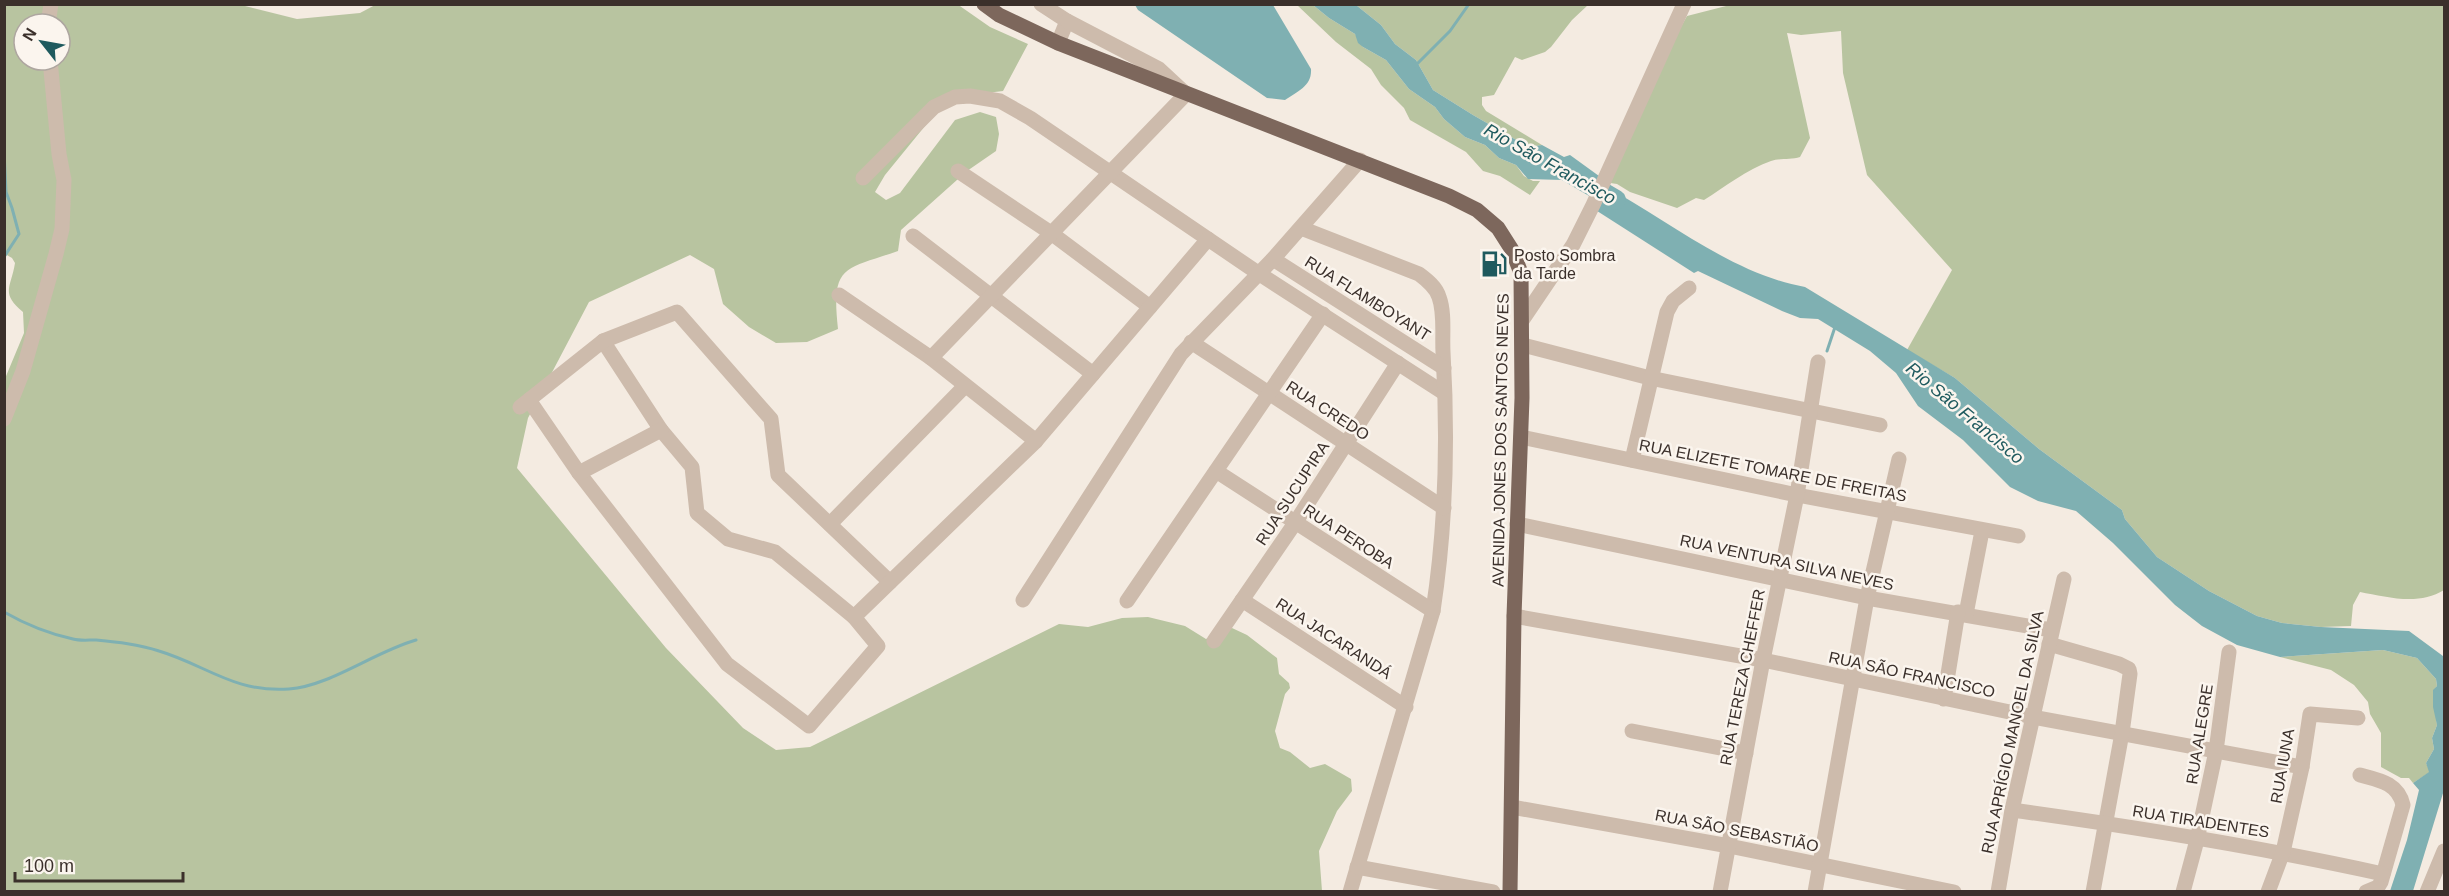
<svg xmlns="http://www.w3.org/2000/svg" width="2449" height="896" font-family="Arial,sans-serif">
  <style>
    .green { fill: #b8c4a0; fill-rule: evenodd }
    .water { fill: #7fb0b2 }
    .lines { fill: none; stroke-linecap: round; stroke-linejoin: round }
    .stream { stroke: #7fb0b2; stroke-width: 3 }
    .river { stroke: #7fb0b2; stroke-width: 20 }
    .minor { stroke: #cdbbac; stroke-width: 15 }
    .major { stroke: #7d675c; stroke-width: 15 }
    .labels { text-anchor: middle; stroke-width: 5; stroke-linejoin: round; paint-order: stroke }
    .poi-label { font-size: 16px; fill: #3b302b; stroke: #fbf5ee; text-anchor: start }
    .street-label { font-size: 16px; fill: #3b302b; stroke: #fbf5ee }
    .water-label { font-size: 18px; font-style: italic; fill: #1f5a5e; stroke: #fbf5ee }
  </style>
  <rect width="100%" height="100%" fill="#f4ebe1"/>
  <g class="green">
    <path d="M377,4h580l33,23 38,17 -25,47 -25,3 -40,16 -53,65 -10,17 11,8 14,-7 55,-73 25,-8 16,5 3,17 -3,17 -29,20 -66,59 -3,21c-55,19 -67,14 -60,78l-31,13 -31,1 -27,-16 -26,-23 -9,-35 -24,-14 -101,47 -61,116 -11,50 149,180 77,80 33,22 34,-3 249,-123 29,3 34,-9 26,-1 37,9 21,13 10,-6 16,-5 15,7 30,23 2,16 10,9 1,5 -5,6 -10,37 5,17 10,4 20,16 15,-4 26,15 1,12 -15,20 -18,40 3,40 -1317,1 -1,-511 20,-48 -1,-21c-23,-19 -12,-24 -8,-49l-3,-5 -7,-4v-249h236l56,14 63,-6zM24,24h36v36h-36z"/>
    <polygon points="1297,5 1313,5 1329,18 1355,34 1363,47 1386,60 1409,89 1435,107 1444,119 1465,137 1485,145 1499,158 1516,165 1524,176 1533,181 1540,181 1530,195 1500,176 1483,171 1466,152 1410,120 1404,108 1381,85 1371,69 1336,42"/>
    <polygon points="1356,5 1588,5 1572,20 1551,47 1545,52 1522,60 1515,57 1494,95 1482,97 1482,105 1486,111 1542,145 1536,146 1518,141 1473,115 1433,90 1416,60 1395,44 1381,25"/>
    <path d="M1730,5h714v585c-25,16 -57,7 -84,2l-7,13 -2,21 -30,1 -39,-4 -25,-7 -48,-25 -52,-34 -32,-38 -3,-9 -83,-61 -84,-71 -48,-28 45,-80 -85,-95 -24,-102 -2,-42 -40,4 -14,-2 23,105 -10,19c-9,3 -20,1 -29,4 -24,8 -46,26 -67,39l-8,-2 -19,10 -47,-16 -13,-8 -13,-2 57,-120 26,-46z"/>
    <polygon points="2383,650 2417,658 2436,679 2437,686 2433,691 2437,725 2432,738 2434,749 2426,763 2430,772 2413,783 2409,778 2401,778 2381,767 2381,733 2370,714 2368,702 2354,685 2331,670 2280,657"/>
  </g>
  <g class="water">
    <path d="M1135,5h138l38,64c1,17 -13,22 -26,31l-18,-2 -129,-88z"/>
    <polygon points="1313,5 1356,5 1381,25 1395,44 1416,60 1433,90 1473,115 1518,141 1535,146 1542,145 1564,157 1570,155 1599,176 1596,181 1528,179 1516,165 1499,158 1485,145 1465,137 1444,119 1435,107 1409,89 1386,60 1363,47 1358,43 1355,34 1329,18"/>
    <path d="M1603,185c65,35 129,89 202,102l150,91 84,71 83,61 3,9 32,38 52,34 48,25 25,7 39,4 88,4 34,25 1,134 -31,101h-23l17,-51 12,-50 -6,-7 16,-11 -3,-9 8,-14 -2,-11 5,-13 -4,-18v-17l4,-4 -1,-7 -19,-21 -34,-8 -103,7 -43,-12 -35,-19 -27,-21 -62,-62 -37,-32 -38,-10 -28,-14 -47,-47 -45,-34 -22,-33 -26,-22 -52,-32 -18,-1 -18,-7 -84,-40 -4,2 -100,-64z"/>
  </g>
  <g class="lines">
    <g class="stream">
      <polyline points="1415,66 1450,31 1469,4"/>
      <polyline points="4,151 6,192 12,208 19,234 4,257"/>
      <polyline points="1827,351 1835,327"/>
      <path d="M4,612c21,12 46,22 69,27 7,2 15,1 22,1 21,2 43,4 64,11 47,14 75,42 130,38 41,-3 85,-37 127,-49"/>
    </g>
    <polyline class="river" points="1563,169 1616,200"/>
    <g class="minor">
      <polyline points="1041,4 1067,21 1058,43"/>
      <polyline points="48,24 51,4"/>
      <polyline points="958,171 1051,233 1150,307"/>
      <polyline points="863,178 934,107 955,97 970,96 1000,101 1030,118 1258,273 1444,393"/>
      <path d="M1301,228l118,46c8,6 17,13 20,23 6,16 3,38 4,55 5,86 3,174 -10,259l-83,281"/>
      <polyline points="913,236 1093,374"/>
      <polyline points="1273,259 1444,368"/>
      <polyline points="839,295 931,358 1036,441"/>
      <polyline points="1523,319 1573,245 1593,205 1684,4"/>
      <polyline points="1191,342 1444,508"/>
      <polyline points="1523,345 1650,378 1880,425"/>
      <polyline points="931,358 1186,94 1159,69 1067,21"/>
      <polyline points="529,400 579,473 727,664 809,726 878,646 854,617 775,552 728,539 697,513 692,467 661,430 603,341"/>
      <polyline points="520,407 603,341 677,312 771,419 778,475 890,582"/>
      <polyline points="4,419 23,371 56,254 62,229 64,180 59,154 50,60"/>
      <polyline points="1521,437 1797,495 2018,536"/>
      <polyline points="1632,460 1667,312 1673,301 1689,288"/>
      <polyline points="1216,471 1433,611"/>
      <polyline points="579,473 661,430"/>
      <polyline points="830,524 965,386"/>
      <polyline points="1517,524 1867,598 2051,630"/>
      <polyline points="1023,600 1181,354 1273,259 1360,160"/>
      <polyline points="1242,600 1406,707"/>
      <polyline points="1127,601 1323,314"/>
      <polyline points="1966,614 1982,531"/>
      <polyline points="1514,616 1763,660 2033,717 2302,767"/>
      <polyline points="854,617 1036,441 1208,239"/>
      <polyline points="1214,641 1295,523 1398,363"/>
      <polyline points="2049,644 2119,664 2129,669 2130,674 2122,733 2093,892"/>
      <polyline points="1944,699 1958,612"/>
      <polyline points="1632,731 1746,753"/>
      <path d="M2360,775c19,5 38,8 43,30l-22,77 -3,5 -12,5"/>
      <polyline points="1512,807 1729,846 1954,892"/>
      <path d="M2012,810c124,17 248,37 371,64"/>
      <polyline points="1357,867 1493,892"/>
      <polyline points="1720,892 1763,660 1797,495 1818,362"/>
      <polyline points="1815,892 1867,598 1899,459"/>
      <polyline points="1998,892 2012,810 2064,579"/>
      <polyline points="2183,892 2197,840 2216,751 2229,652"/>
      <polyline points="2268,892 2283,852 2302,767 2310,714 2358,718"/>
      <polyline points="2427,892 2444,851"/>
    </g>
    <polyline class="major" points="984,4 999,15 1058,43 1449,196 1477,210 1498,228 1512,250 1521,273 1522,398 1514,616 1510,892"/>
  </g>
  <defs>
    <g id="fuel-bare" transform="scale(2.07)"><path d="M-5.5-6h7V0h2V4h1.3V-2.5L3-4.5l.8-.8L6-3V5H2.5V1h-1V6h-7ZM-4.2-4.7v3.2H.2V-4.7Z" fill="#1f5a5e" stroke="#fbf5ee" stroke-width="2.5" paint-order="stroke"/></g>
  </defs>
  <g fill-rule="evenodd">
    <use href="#fuel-bare" x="1494" y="264"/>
  </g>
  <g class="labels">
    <g class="poi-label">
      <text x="1514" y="261">Posto Sombra<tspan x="1514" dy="18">da Tarde</tspan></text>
    </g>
    <g class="street-label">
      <text transform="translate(1368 298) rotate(32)" y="6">RUA FLAMBOYANT</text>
      <text transform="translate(1328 410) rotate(33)" y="6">RUA CREDO</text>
      <text transform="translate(1500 440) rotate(-89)" y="6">AVENIDA JONES DOS SANTOS NEVES</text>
      <text transform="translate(1773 470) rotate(11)" y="6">RUA ELIZETE TOMARE DE FREITAS</text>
      <text transform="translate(1292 493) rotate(-57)" y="6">RUA SUCUPIRA</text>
      <text transform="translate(1349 536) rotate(33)" y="6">RUA PEROBA</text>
      <text transform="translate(1787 562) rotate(12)" y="6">RUA VENTURA SILVA NEVES</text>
      <text transform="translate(1334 638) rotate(33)" y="6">RUA JACARANDÁ</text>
      <text transform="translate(1912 674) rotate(12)" y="6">RUA SÃO FRANCISCO</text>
      <text transform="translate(1742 677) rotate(-79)" y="6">RUA TEREZA CHEFFER</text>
      <text transform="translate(2012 732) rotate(-78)" y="6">RUA APRÍGIO MANOEL DA SILVA</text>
      <text transform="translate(2199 734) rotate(-81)" y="6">RUA ALEGRE</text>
      <text transform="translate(2282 766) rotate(-80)" y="6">RUA IUNA</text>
      <text transform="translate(2201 821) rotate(9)" y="6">RUA TIRADENTES</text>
      <text transform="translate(1737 830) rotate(11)" y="6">RUA SÃO SEBASTIÃO</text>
    </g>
    <g class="water-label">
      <text transform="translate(1550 164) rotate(29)" y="6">Rio São Francisco</text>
      <text transform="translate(1965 413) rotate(40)" y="6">Rio São Francisco</text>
    </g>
  </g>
  <rect width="2449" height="896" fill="none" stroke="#3b302b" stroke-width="12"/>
  <g transform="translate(42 42) rotate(301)"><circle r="28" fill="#fbf5ee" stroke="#aea6a0" stroke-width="1.5"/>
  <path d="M0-4.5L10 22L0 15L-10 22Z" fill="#1f5a5e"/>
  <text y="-9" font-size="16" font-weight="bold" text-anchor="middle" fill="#3b302b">N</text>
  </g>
  <path d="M15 872v9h168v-9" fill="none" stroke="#3b302b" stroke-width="3"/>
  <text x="24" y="872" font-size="18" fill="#3b302b" stroke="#fbf5ee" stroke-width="4.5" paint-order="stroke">100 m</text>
</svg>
